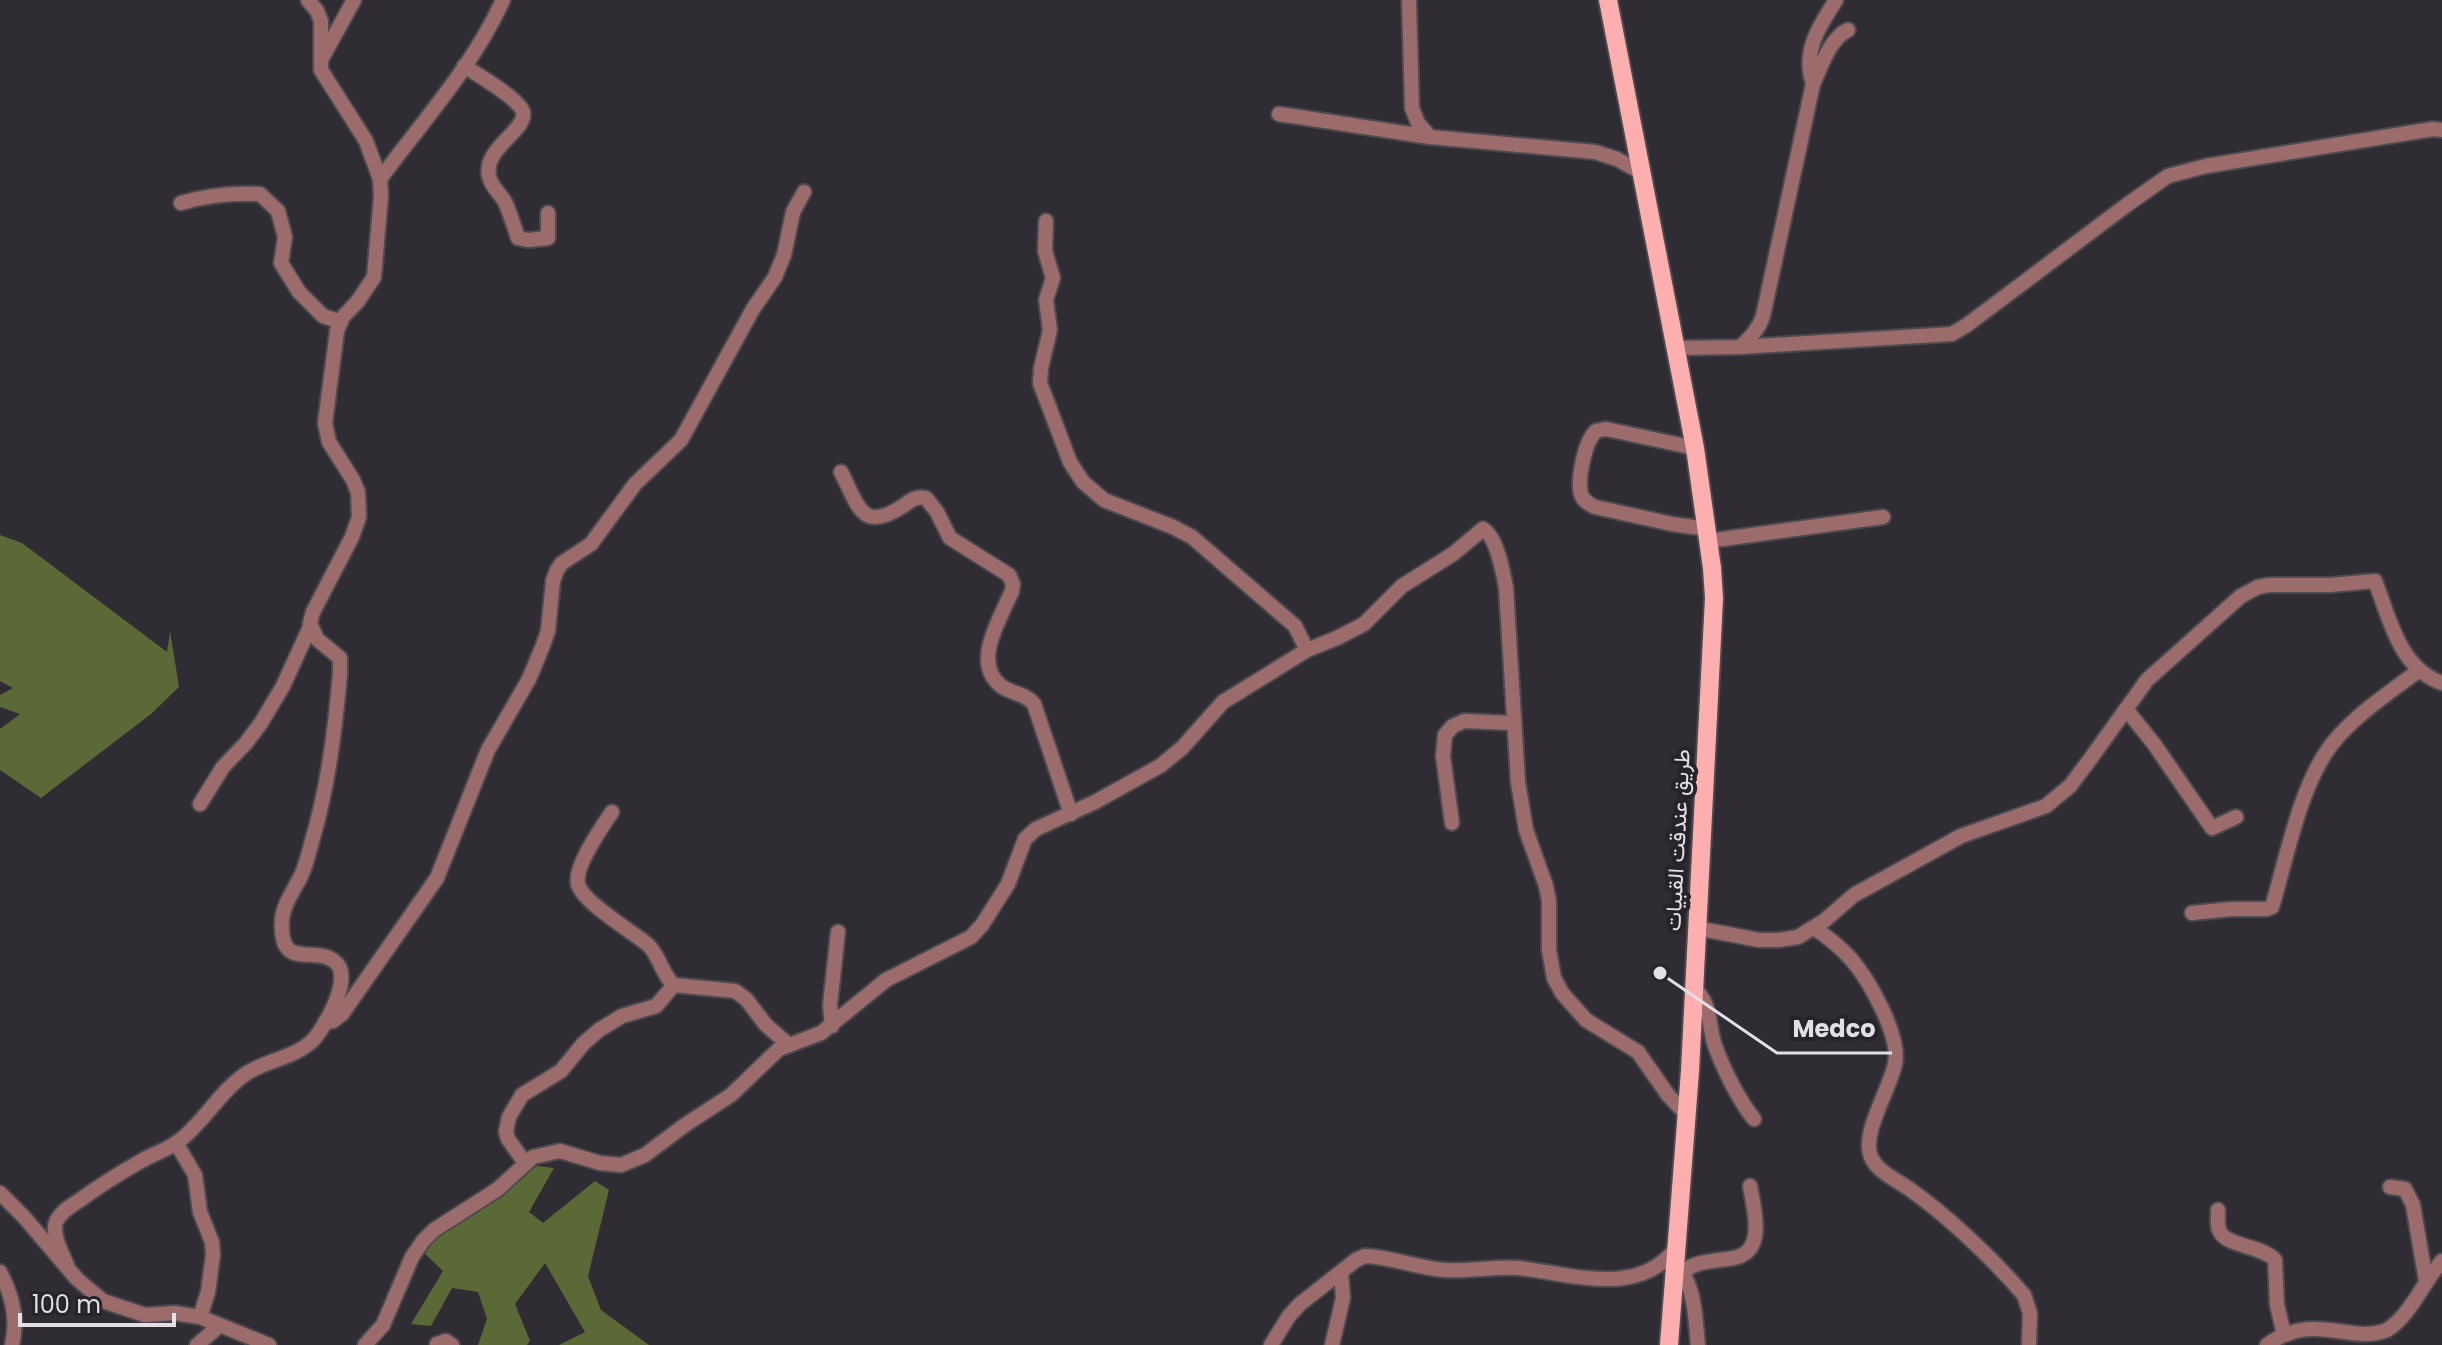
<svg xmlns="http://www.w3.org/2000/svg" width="2442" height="1345" font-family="Poppins,Vazirmatn,sans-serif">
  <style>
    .forest { fill: #5b6937 }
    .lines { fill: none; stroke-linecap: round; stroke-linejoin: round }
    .minor-casing { stroke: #4c4a4f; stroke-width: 18 }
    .major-casing { stroke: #4c4a4f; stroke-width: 22 }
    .minor { stroke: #9c6c6d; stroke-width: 14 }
    .major { stroke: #fdafb0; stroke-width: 18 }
    .labels { text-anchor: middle; stroke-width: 8; stroke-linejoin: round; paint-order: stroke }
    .street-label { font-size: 22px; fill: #e2e0e5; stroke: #262329 }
    .leader { fill: none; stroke: #e2e0e5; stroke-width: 3 }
    .callout-dot { fill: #e2e0e5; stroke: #262329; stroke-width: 3 }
    .callout-label { font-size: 24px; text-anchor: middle; font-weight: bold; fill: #e2e0e5; stroke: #262329; stroke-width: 8; stroke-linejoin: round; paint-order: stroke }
  </style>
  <rect width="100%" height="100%" fill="#2f2d33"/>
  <g class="forest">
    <polygon points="0,535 22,543 167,652 170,631 179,687 151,714 41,798 0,770 0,729 20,714 0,707 0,695 13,688 0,681"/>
    <polygon points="531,1165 554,1168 529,1212 543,1223 595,1181 609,1190 588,1276 601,1310 649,1345 559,1345 585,1332 545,1263 515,1304 530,1341 527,1345 478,1345 487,1319 478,1292 452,1288 431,1326 411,1324 443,1271 420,1249"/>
  </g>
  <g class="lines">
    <g class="minor-casing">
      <g id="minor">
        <polyline points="1409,0 1412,108 1418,123 1430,137 1595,152 1617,159 1642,173"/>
        <polyline points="322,58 354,0"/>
        <path d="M464,66c13,8 55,33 59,46 4,19 -40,36 -34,64 2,11 11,17 16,26 5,11 9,24 13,36l10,2 20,-2v-25"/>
        <path d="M1813,84c8,-17 17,-46 35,-54"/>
        <polyline points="1279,114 1430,137"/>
        <path d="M380,179c43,-58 93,-113 123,-179"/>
        <path d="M181,203c26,-8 52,-10 79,-9l18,17 7,26 -4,26 18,29 24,24 18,6"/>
        <polyline points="1046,221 1045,251 1053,278 1046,300 1050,330 1041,368 1040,383 1070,462 1083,482 1104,500 1173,527 1192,537 1295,626 1307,650"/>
        <path d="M1740,347c10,-9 19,-18 23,-31l50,-232c-11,-33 6,-57 23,-84"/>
        <polyline points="1676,348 1740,347 1952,334 1967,325 2128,204 2168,176 2206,166 2433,129 2442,130"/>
        <path d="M1695,448l-89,-19 -10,2c-11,10 -19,48 -15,63 2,7 8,10 14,13l77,17 35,5"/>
        <path d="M841,472c18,35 21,61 62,34 8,-6 13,-10 23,-8l11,14 13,26 59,37 4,9 -1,7c-11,27 -41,71 -11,95 11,8 24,7 33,18l37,110"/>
        <polyline points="1708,541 1883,517"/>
        <polyline points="2126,709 2154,744 2212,828 2236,817"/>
        <polyline points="200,804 223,767 246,743 261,723 283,686 310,627"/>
        <path d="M612,812c-10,15 -38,54 -34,72 4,18 55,48 69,60 13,11 14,30 27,41l61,6 11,8 20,26 23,20"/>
        <polyline points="1452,823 1443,756 1445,735 1453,726 1464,721 1513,723"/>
        <path d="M2192,913l40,-4h35l5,-2c15,-50 28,-122 60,-163 23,-29 57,-51 86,-73"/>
        <path d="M1696,928l63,12h19l20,-3 26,-16 30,-26 107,-59 85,-30 24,-20 21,-28 56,-78 94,-84 17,-9 11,-2h61l45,-4c15,38 24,87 67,102"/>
        <path d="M1814,928c14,9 26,19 37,31 18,21 50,77 44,105 -5,25 -34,69 -24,93 6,14 25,23 37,31 40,28 84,70 116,107l6,18 -1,30"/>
        <path d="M1693,988c19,14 15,38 22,58 8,22 24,55 39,73"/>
        <polyline points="325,1022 333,1021 342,1014 437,878 488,750 529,679 542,648 548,631 553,581 557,570 562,563 591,544 635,484 681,440 753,309 775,277 784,255 793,212 804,192"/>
        <polyline points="832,1026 830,1005 838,932"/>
        <polyline points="176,1143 195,1175 200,1212 212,1242 213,1255 208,1292 200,1317"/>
        <polyline points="525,1163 508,1139 506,1131 509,1117 522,1095 561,1071 583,1044 599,1030 622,1016 656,1006 674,985"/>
        <polyline points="2390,1187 2405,1189 2413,1205 2426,1281"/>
        <polyline points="0,1193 24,1217 77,1279 103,1301 145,1315 174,1313 200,1317 269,1345"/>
        <path d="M2218,1210c0,6 -1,14 1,20 6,17 43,15 56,30l2,45 7,29"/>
        <path d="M67,1265c-5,-12 -17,-33 -10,-45 5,-9 15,-15 23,-20 19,-14 40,-27 61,-39 12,-7 26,-11 38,-20 25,-19 41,-50 68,-68 20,-13 47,-15 65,-32 13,-13 43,-66 22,-80 -21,-16 -55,11 -52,-41 1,-15 12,-30 19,-44 5,-11 8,-23 11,-35 16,-54 23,-111 28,-167v-16l-23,-19 -7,-16 3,-11 39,-75 7,-20 -1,-25 -5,-12 -24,-38 -4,-19 12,-92 5,-13 16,-17 16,-24 7,-81 -1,-17 -14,-38 -45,-71v-49l-4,-10 -9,-11"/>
        <path d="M1677,1266c19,21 18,53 21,79"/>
        <path d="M0,1272c12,22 18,48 12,73"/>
        <path d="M1683,1272c10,-9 22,-10 36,-12 8,-1 18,-1 25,-6 20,-12 9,-50 6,-68"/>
        <polyline points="437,1344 446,1341 452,1345"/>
        <polyline points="197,1345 219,1326"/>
        <path d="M365,1345l18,-20 29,-68 11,-16 11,-11 64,-41 35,-32 27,-6 40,12 21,2 24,-10 40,-30 46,-30 48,-46 42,-16 65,-53 85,-43 11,-12 26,-41 17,-45 11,-10 59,-27 65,-36 22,-18 41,-46 84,-52 30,-12 27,-14 38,-38 51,-32 30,-25c14,8 20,43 23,59l12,194 8,48 20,56 3,15v49l5,28 8,15 24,27 52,32 30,43 19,20"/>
        <path d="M1271,1345l18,-29 11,-12 56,-44 9,-4c27,1 52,12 79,14 25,2 49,-4 74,-2 52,5 120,31 158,-20"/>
        <polyline points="1332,1345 1343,1298 1341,1273"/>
        <path d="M2267,1345c48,-35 83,0 120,-15 24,-15 36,-48 55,-69"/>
      </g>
    </g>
    <g class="major-casing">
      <polyline id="major" points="1608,0 1695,448 1712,568 1714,598 1690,1071 1669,1345"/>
    </g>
    <use href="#minor" class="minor"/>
    <use href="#major" class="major"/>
  </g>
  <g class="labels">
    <g class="street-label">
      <text transform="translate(1677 840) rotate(-87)" y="8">طريق عندقت القبيات</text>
    </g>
  </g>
  <path class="leader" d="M1660 973L1777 1053H1892"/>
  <circle class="callout-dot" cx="1660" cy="973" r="8"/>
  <g class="callout-label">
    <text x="1834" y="1037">Medco</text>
  </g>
  <path d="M20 1313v12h154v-12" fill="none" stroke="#e2e0e5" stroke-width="4"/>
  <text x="32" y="1313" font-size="24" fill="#e2e0e5" stroke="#262329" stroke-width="6" paint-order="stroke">100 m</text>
</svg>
